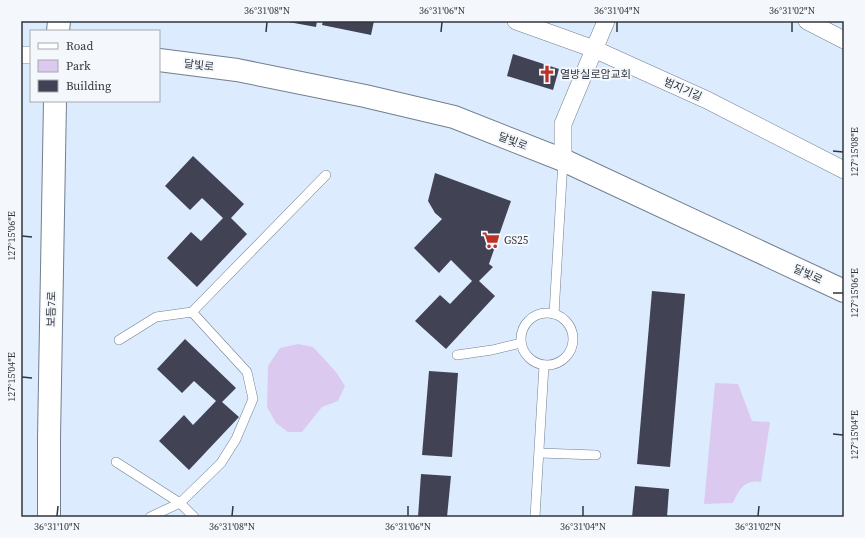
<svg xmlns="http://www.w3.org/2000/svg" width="865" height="538" font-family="'Source Serif 4','Noto Sans KR',serif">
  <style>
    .green { fill: #dcc9f0 }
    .building { fill: #414355 }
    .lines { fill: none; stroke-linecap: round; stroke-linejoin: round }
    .service-casing { stroke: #717f8f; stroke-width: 10 }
    .minor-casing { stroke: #717f8f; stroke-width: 18 }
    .tertiary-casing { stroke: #717f8f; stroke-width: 24 }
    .service { stroke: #fff; stroke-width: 9 }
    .minor { stroke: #fff; stroke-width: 17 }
    .tertiary { stroke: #fff; stroke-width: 22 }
    .ticks { fill: none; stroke: #30363d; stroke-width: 1.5 }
    .labels { text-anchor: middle; stroke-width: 4; stroke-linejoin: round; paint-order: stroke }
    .street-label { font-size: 11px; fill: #30363d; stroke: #f4f7fb }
    .poi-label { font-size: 11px; fill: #30363d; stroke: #f4f7fb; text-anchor: start }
    .neatline { fill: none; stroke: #30363d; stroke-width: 1.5 }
    .ticks-label { font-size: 10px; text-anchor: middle; fill: #30363d }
  </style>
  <rect width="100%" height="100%" fill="#dcecfe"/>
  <g class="green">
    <polygon points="298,344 313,347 336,372 345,386 338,401 322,407 302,432 288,432 276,423 267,407 268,366 280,348"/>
    <path d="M715,383l23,1 14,37 18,1 -9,60c-16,-3 -22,7 -28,21l-29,1z"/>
  </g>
  <g class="building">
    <polygon points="283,21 317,21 316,27"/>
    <polygon points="323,21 374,21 371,35 322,25"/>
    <polygon points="513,54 559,69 553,90 507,76"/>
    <polygon points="193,156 244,204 231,218 247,234 197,287 167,258 191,232 201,241 223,218 202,198 190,210 165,186"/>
    <polygon points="435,173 511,201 489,264 493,267 479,281 495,296 446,349 415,321 440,295 450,304 472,281 451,260 439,273 414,248 442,219 435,213 428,201"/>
    <polygon points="652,291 685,294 670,467 637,464"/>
    <polygon points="185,339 236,388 222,402 239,417 189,470 159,441 184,415 193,425 216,401 194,381 182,393 157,369"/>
    <polygon points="429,371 458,373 452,457 422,455"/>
    <polygon points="421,474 451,476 447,517 418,517"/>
    <polygon points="635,486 669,489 667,517 632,517"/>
  </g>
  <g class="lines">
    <g class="service-casing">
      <g id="service">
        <circle cx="547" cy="339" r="26"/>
        <polyline points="554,314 563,160"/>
        <polyline points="119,340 156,317 192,312 326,175"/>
        <polyline points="457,355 492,350 521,343"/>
        <polyline points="540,453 596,455"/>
        <polyline points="116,462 180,503 221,463 236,439 253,399 247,372 192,312"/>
        <polyline points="150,517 180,503 194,517"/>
        <polyline points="535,517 544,365"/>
      </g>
    </g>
    <g class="minor-casing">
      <g id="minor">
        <polyline points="516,21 594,49 707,100 844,170"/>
        <polyline points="807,21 844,40"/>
        <polyline points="21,55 31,55"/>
        <polyline points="563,160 563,124 606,21"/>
      </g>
    </g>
    <g class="tertiary-casing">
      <g id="tertiary">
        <polyline points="58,31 59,21"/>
        <polyline points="159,60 237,70 365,96 454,117 563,160 844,291"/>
        <polyline points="49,517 49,438 55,101"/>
      </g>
    </g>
    <use href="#service" class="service"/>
    <use href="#minor" class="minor"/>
    <use href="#tertiary" class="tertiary"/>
  </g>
  <path class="ticks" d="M266,32l1,-10M441,32l1,-10M617,32v-10M792,32v-10M833,151l10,1M22,236l10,1M833,293h10M22,377l10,1M833,434l10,1M57,516l1,-10M232,516l1,-10M408,516v-10M583,516v-10M758,516l1,-10"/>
  <defs>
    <g id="church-bare" transform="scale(1.38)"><path d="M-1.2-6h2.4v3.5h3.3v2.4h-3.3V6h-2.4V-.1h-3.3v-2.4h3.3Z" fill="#bf3126" stroke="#f4f7fb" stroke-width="2.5" paint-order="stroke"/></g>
    <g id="supermarket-bare" transform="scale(1.38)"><path d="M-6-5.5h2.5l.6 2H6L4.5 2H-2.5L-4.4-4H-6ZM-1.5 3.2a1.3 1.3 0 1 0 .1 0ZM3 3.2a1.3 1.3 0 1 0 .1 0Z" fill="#bf3126" stroke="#f4f7fb" stroke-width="2.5" paint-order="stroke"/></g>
  </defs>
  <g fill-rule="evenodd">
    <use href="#church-bare" x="547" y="74"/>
    <use href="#supermarket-bare" x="491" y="240"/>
  </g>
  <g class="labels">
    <g class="street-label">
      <text transform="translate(199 65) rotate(7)" y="4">달빛로</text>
      <text transform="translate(683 89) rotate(24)" y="4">범지기길</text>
      <text transform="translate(513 141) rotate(21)" y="4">달빛로</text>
      <text transform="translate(808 274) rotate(25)" y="4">달빛로</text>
      <text transform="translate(51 309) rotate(-89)" y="4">보듬7로</text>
    </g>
    <g class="poi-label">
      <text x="560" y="78">열방실로암교회</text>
      <text x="504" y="244">GS25</text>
    </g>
  </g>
  <rect width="865" height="538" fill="none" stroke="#f4f7fb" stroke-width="44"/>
  <rect x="30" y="30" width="130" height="72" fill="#f4f7fb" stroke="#a6aaaf"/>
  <rect x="38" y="43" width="20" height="6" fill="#ffffff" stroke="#a6aaaf"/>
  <text x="66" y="50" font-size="12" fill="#30363d">Road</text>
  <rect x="38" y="60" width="20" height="12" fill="#dcc9f0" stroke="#a6aaaf"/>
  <text x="66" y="70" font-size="12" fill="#30363d">Park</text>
  <rect x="38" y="80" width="20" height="12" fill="#414355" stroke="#a6aaaf"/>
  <text x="66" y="90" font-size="12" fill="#30363d">Building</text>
  <rect x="22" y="22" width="821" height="494" class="neatline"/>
  <g class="ticks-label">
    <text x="267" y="14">36°31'08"N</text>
    <text x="442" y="14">36°31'06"N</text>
    <text x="617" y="14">36°31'04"N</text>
    <text x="792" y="14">36°31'02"N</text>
    <text transform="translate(854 152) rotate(-90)" y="4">127°15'08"E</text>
    <text transform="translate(11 236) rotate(-90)" y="4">127°15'06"E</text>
    <text transform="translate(854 293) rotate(-90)" y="4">127°15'06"E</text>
    <text transform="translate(11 377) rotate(-90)" y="4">127°15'04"E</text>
    <text transform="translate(854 435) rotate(-90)" y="4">127°15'04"E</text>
    <text x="57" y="530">36°31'10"N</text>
    <text x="232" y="530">36°31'08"N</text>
    <text x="408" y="530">36°31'06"N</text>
    <text x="583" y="530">36°31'04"N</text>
    <text x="758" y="530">36°31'02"N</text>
  </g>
</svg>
